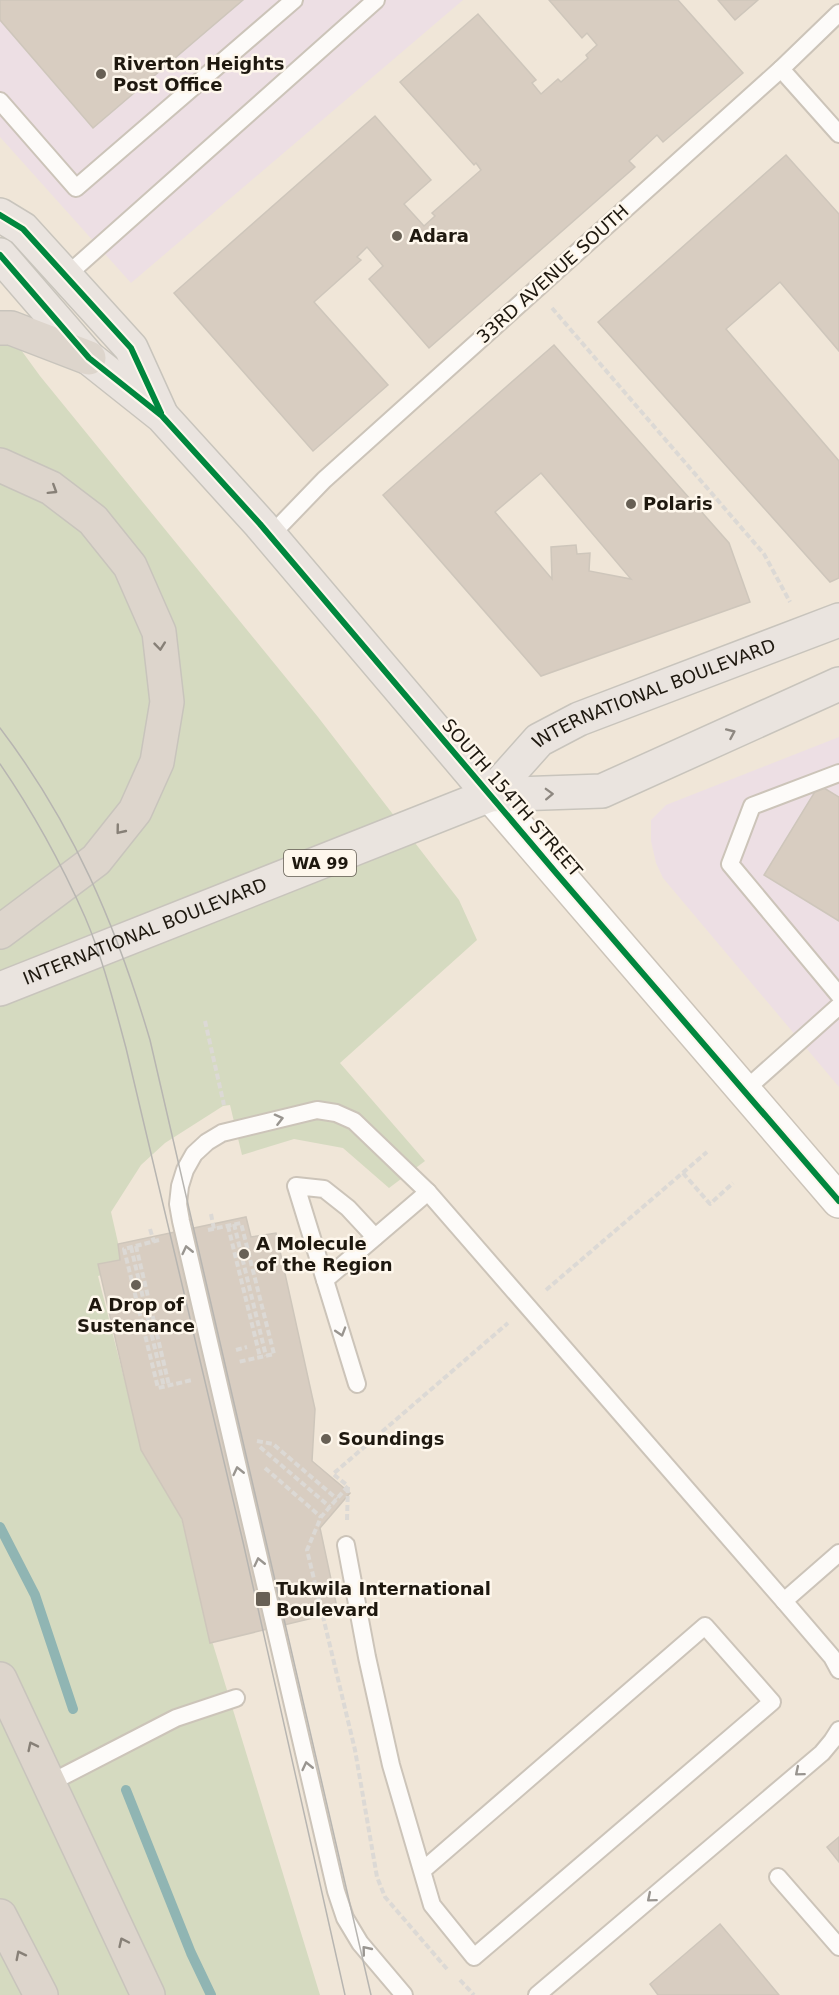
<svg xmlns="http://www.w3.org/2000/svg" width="839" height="1995" font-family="'DejaVu Sans',sans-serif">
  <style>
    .commercial { fill: #eddfe4 }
    .green { fill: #d5dac0 }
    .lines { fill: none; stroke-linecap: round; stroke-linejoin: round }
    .stream { stroke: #90b5b3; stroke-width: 10 }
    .building { fill: #d8cdc1; stroke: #cec6bb; stroke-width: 1.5; fill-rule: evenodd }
    .lane-casing { stroke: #ccc4b9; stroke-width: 20 }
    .secondary-casing { stroke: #ccc4b9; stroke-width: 36 }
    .primary-casing { stroke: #c8c4bc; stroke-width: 36 }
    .highway-casing { stroke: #c8c4bc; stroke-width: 36 }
    .path { stroke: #dcd9d5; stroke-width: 4; stroke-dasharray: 6 3; stroke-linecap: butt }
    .lane { stroke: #fdfbf9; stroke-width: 16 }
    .secondary { stroke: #fdfbf9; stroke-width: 33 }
    .primary { stroke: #eae4df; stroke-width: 33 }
    .highway { stroke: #ddd5cc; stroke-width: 33 }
    .tram { stroke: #b7b5b1; stroke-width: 1.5 }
    .cycleway-casing { stroke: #fef7ec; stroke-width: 10 }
    .cycleway { stroke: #00873e; stroke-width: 6 }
    .oneway { stroke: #878077 }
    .oneway2 { stroke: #8e8881 }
    .oneway3 { stroke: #999590 }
    .poi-dot { fill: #686055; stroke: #fef7ec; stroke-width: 2 }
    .labels { text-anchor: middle; stroke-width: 5; stroke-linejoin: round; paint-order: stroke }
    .shield { fill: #fef7ec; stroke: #615b51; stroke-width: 1.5 }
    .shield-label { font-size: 16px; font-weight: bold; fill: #1e180f }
    .poi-label { font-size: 18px; font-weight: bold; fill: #1e180f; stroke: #fef7ec; text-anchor: start }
    .street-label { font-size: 18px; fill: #1e180f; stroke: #fef7ec }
  </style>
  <rect width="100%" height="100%" fill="#f0e6d8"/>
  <g class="commercial">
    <polygon points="0,0 463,0 131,283 0,137"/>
    <polygon points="839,737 839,1087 663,878 656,863 651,841 651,820 666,805"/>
  </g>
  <polygon class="green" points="0,321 40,376 318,717 459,900 477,940 340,1063 425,1161 389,1188 343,1148 294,1139 242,1155 230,1105 223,1106 165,1143 141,1165 111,1212 124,1269 98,1276 142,1449 181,1517 212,1641 320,1995 0,1995"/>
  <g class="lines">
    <g class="stream">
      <polyline points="0,1527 35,1595 73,1709"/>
      <polyline points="126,1790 191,1953 211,1995"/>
    </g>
  </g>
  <g class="building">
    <polygon points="0,0 243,0 93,128 0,20"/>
    <polygon points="549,0 678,0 743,73 663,142 657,135 629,161 635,167 429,348 369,279 383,266 367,247 357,257 361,260 314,302 388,385 313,451 174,293 375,116 431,180 404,204 424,226 435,216 432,213 481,170 476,163 474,165 400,82 478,14 536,80 532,83 541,94 558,79 561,82 588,58 586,55 597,45 587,33 582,38"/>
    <polygon points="718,0 758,0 735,20"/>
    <polygon points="786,155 839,214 839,351 780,282 726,329 839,461 839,578 830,582 598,322"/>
    <path d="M554,345l175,198 21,59 -209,74 -158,-181zM541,473l90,106 -42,-8 1,-18 -13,1 -1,-9 -25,2 1,32 -57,-67z"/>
    <polygon points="819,785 839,797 839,921 764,875"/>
    <polygon points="246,1217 251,1237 276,1233 315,1409 312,1461 350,1493 320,1528 338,1612 210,1643 182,1519 141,1450 98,1264 120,1260 118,1244"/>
    <polygon points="839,1837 839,1862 827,1847"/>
    <polygon points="720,1924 779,1995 658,1995 650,1984"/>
  </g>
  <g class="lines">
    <g class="lane-casing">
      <g id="lane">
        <polyline points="781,69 839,134"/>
        <polyline points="0,101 76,188 294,0"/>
        <polyline points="66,276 376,0"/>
        <polyline points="270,536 324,480 781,69 839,13"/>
        <polyline points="839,773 752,806 730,864 839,995"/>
        <polyline points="745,1090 839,1006"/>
        <polyline points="325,1280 428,1192"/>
        <polyline points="357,1384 296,1186 324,1189 348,1208 375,1237"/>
        <polyline points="346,1545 367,1657 391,1765 432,1905 474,1957 772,1702 705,1626 422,1871"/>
        <polyline points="784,1601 839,1553"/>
        <polyline points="50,1783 176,1718 236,1698"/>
        <polyline points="778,1877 839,1947"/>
        <polyline points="404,1995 360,1943 345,1918 336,1891 181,1221 178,1204 180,1186 185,1170 194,1154 207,1142 222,1133 317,1110 336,1113 354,1121 428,1192 784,1601 832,1657 839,1670"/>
        <polyline points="537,1995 822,1753 832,1741 839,1730"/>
      </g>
    </g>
    <g class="secondary-casing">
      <polyline id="secondary" points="490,795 839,1201"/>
    </g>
    <g class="primary-casing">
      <g id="primary">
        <polyline points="0,215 23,229 131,348 160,412"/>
        <polyline points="0,255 89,358 162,416 260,524 490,795"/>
        <path id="s1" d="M490,795l49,-55 40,-21 260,-99"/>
        <path id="s2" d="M0,989l490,-194 112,-4 237,-107"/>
      </g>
    </g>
    <g class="highway-casing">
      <g id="highway">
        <polyline points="0,328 11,328 89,358"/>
        <polyline points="0,465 51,488 93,520 130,566 159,632 167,702 157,762 135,811 96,860 0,932"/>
        <polyline points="0,1679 148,1995"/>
        <polyline points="0,1916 41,1995"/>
      </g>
    </g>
    <g class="path">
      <polyline points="552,308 764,554 790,602"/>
      <polyline points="205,1021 224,1105"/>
      <polyline points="683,1173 710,1204 733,1183"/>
      <polyline points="211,1214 214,1229"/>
      <polyline points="234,1224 266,1356"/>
      <polyline points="228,1226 260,1357"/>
      <polyline points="150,1229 154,1242"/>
      <polyline points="208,1230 241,1223 274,1354 238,1362"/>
      <polyline points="159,1240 124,1249 158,1388 192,1380"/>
      <polyline points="136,1246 169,1385"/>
      <polyline points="131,1247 164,1387"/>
      <polyline points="546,1290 707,1152"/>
      <polyline points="236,1350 247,1347"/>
      <polyline points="257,1441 273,1444 337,1499"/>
      <polyline points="260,1447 330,1507"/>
      <polyline points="265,1468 321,1517"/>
      <polyline points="347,1520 348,1486"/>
      <polyline points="447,1969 385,1897 377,1877 355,1750 307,1550 321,1517 348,1486 333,1474 508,1323"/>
      <polyline points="460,1980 474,1995"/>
    </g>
    <use href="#lane" class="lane"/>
    <use href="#secondary" class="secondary"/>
    <use href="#primary" class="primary"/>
    <use href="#highway" class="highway"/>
    <g class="tram">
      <path d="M0,728c73,96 116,197 150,312l221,955"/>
      <path d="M0,764c33,48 61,99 85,153 18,42 29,87 41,131l117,494 102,453"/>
    </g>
    <g class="cycleway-casing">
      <g id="cycleway">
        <polyline points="0,215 23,229 131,348 161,413"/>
        <polyline points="0,255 89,358 162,416 260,524 557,874 839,1201"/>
      </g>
    </g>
    <use href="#cycleway" class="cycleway"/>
  </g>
  <defs><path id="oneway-chevron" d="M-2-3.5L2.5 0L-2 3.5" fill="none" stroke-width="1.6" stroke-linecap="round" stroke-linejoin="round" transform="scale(1.5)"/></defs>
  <g class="oneway">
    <use href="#oneway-chevron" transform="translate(53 490) rotate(32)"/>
    <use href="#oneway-chevron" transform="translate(160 646) rotate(84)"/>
    <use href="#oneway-chevron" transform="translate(120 830) rotate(129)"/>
    <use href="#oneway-chevron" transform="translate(32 1746) rotate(-116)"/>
    <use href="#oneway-chevron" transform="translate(123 1942) rotate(-115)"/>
    <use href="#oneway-chevron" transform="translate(20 1955) rotate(-117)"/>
  </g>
  <g class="oneway2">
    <use href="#oneway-chevron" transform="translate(731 733) rotate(-24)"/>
    <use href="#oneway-chevron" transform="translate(549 794) rotate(-2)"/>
  </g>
  <g class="oneway3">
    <use href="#oneway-chevron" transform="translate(279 1119) rotate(-14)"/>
    <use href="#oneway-chevron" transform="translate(187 1250) rotate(-103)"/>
    <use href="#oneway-chevron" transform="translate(341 1332) rotate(73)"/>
    <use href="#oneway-chevron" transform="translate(238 1471) rotate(-103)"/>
    <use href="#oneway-chevron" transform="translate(259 1562) rotate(-103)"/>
    <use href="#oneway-chevron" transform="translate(307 1766) rotate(-103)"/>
    <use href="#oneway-chevron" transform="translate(799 1772) rotate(140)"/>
    <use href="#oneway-chevron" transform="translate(651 1898) rotate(140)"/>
    <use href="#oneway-chevron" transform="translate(366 1950) rotate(-129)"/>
  </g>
  <g class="poi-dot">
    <circle cx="101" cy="74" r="6"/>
    <circle cx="397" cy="236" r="6"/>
    <circle cx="631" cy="504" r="6"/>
    <circle cx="244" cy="1254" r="6"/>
    <circle cx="136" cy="1285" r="6"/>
    <circle cx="326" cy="1439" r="6"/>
    <rect x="255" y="1591" width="16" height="16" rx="3"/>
  </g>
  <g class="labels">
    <rect class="shield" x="284" y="850" width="72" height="26" rx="4.5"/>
    <g class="shield-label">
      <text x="320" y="869">WA 99</text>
    </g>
    <g class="poi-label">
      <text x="113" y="70">Riverton Heights<tspan x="113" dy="21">Post Office</tspan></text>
      <text x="409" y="242">Adara</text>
      <text x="643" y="510">Polaris</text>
      <text x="256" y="1250">A Molecule<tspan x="256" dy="21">of the Region</tspan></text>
      <text x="136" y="1311" text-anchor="middle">A Drop of<tspan x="136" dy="21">Sustenance</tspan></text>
      <text x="338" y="1445">Soundings</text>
      <text x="276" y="1595">Tukwila International<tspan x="276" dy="21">Boulevard</tspan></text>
    </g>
    <g class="street-label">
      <text transform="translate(553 274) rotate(-42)" y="6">33RD AVENUE SOUTH</text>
      <text dy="6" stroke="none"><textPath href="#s1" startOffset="198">INTERNATIONAL BOULEVARD</textPath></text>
      <text transform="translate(512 798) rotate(49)" y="6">SOUTH 154TH STREET</text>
      <text dy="6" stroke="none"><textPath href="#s2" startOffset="156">INTERNATIONAL BOULEVARD</textPath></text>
    </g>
  </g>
</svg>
